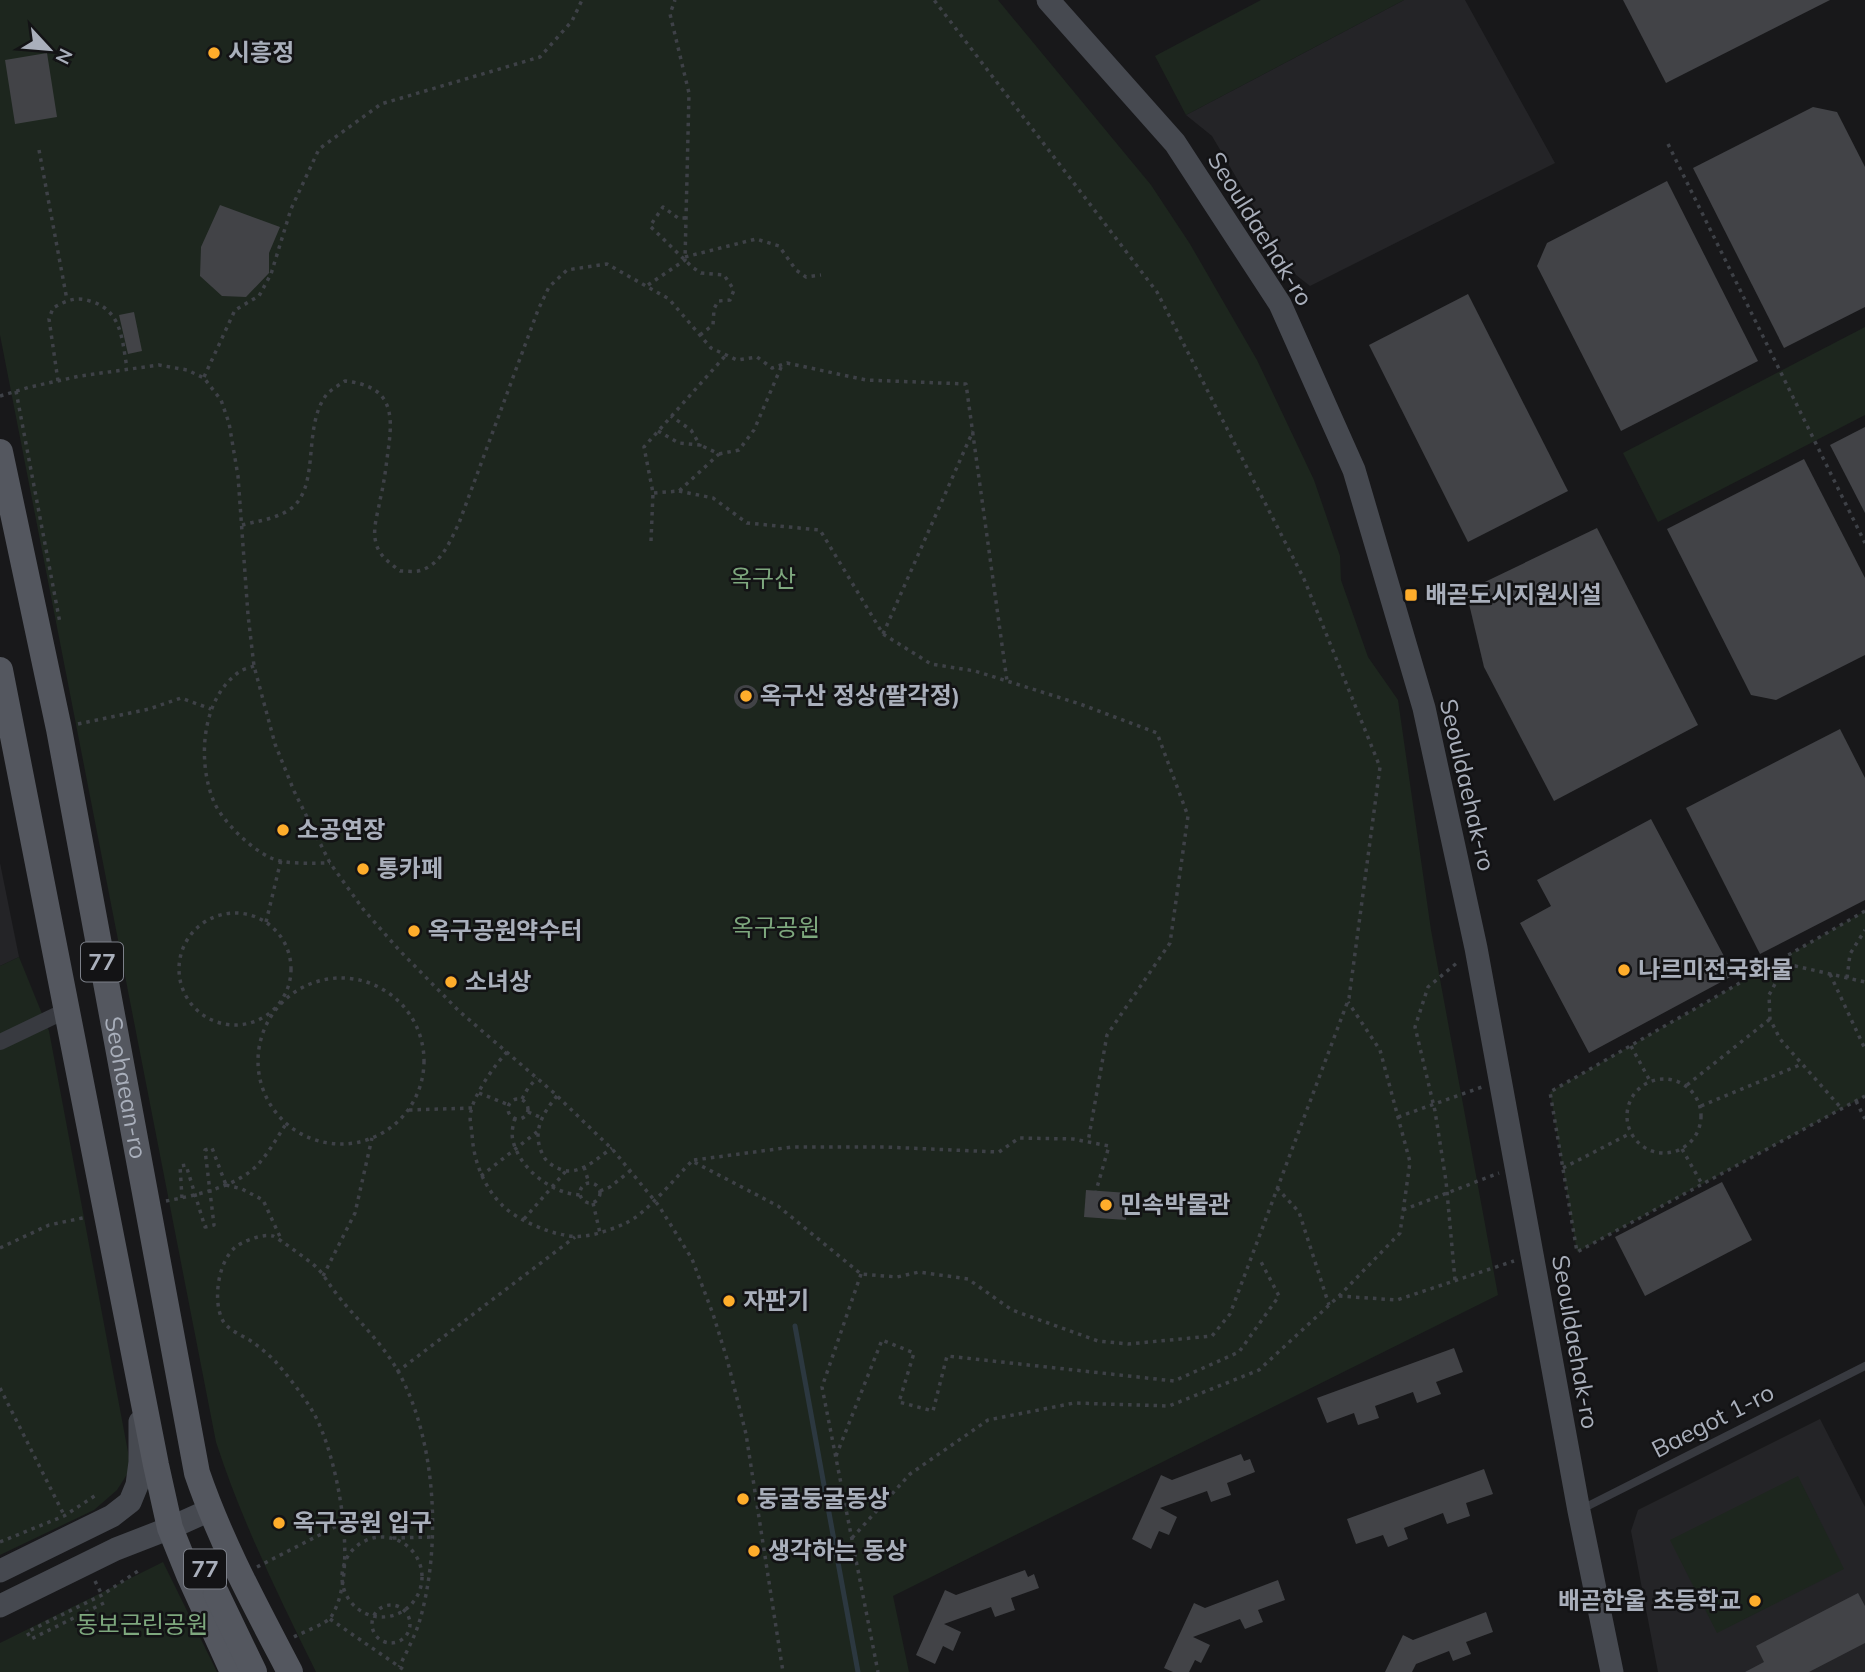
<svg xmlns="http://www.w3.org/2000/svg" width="1865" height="1672" font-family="Mulish,'Noto Sans KR',sans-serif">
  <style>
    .built { fill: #242427 }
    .green { fill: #1d261e }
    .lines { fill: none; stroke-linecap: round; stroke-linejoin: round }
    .stream { stroke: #2c3840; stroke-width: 5 }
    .building { fill: #424347 }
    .path { stroke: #3e4147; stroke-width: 3.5; stroke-dasharray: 3.5 5; stroke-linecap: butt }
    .lane { stroke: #383a40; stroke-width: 8 }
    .street { stroke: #383a40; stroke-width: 16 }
    .secondary { stroke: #464950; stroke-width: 23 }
    .primary { stroke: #54575f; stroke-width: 26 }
    .poi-dot { fill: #ffad2b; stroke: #131315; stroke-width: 2.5 }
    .labels { text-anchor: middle; stroke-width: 5; stroke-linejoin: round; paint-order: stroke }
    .shield { fill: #131315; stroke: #7c8089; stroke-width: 2 }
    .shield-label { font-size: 23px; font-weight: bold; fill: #a9afbb }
    .poi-label { font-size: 24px; font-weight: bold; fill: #a9afbb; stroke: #131315; text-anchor: start }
    .street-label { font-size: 24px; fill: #a9afbb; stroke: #131315 }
    .park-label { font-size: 24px; fill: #7ea87e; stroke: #131315 }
  </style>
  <rect width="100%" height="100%" fill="#18181a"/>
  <g class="built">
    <polygon points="1404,0 1465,0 1555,163 1310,286 1291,271 1212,136 1186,115"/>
    <polygon points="0,863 19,957 0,966"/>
    <polygon points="1820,1419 1865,1507 1865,1672 1658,1672 1631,1531 1638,1510"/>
  </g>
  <g class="green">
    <path d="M0,0h998l153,185 39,59 67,116 57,120 26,76 1,24 27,77 30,43 33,230 67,365 -605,301 16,76h-593c-37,-75 -74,-150 -100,-230l-216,-1107z"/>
    <polygon points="1261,0 1404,0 1186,115 1155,56"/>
    <polygon points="1865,327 1865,415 1658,522 1623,453"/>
    <polygon points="1865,911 1865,1096 1577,1252 1550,1092"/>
    <polygon points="19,957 49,1031 131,1468 117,1490 94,1510 0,1555 0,966"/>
    <polygon points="1798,1476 1844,1569 1717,1633 1670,1540"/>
    <polygon points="163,1562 217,1672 0,1672 0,1643"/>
  </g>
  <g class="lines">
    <polyline class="stream" points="795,1326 858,1672"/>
  </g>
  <g class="building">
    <polygon points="1623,0 1830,0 1666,83"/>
    <polygon points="47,53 57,117 15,124 5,60"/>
    <polygon points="1813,107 1837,112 1865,167 1865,307 1784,348 1693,168"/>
    <polygon points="1667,181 1758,361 1621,431 1537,266 1547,243"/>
    <polygon points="220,205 280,227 269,253 269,273 246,297 222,296 200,276 201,247"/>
    <polygon points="1468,294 1568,491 1468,542 1369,345"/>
    <polygon points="134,312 142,351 128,354 119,315"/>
    <polygon points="1865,427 1865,513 1830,445"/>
    <polygon points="1804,459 1865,578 1865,655 1776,700 1751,695 1667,529"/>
    <polygon points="1597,528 1698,725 1554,801 1484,667 1466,591"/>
    <circle cx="746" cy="697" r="12"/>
    <polygon points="1840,729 1865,778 1865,900 1760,954 1686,808"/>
    <polygon points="1651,819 1734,975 1589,1053 1520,923 1551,906 1537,880"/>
    <polygon points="1722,1182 1752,1240 1645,1296 1615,1237"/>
    <polygon points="1086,1190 1128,1193 1126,1220 1084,1217"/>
    <polygon points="1454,1348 1463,1372 1436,1382 1441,1394 1417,1403 1413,1392 1375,1406 1379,1418 1358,1425 1354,1413 1327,1423 1317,1398"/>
    <polygon points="1241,1454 1244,1461 1250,1459 1255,1472 1227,1483 1231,1495 1211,1502 1207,1491 1160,1508 1177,1517 1169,1535 1159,1531 1151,1549 1132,1539 1161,1475 1172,1480"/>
    <polygon points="1484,1469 1493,1494 1466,1503 1470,1516 1447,1524 1443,1513 1404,1528 1408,1539 1388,1547 1383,1535 1356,1544 1347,1519"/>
    <polygon points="1025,1570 1028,1577 1034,1574 1039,1588 1011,1598 1015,1610 995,1617 991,1607 944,1624 961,1632 953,1651 943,1646 935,1664 916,1655 945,1590 956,1595"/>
    <polygon points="1278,1580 1285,1600 1258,1610 1263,1622 1245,1629 1240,1619 1193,1637 1210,1645 1201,1663 1195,1660 1189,1672 1173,1672 1164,1668 1194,1603 1205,1608"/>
    <polygon points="1858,1593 1865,1606 1865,1643 1809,1672 1745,1672 1764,1662 1756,1646"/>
    <polygon points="1486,1612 1493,1632 1466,1642 1471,1654 1453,1661 1449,1651 1416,1664 1412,1672 1385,1672 1403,1635 1413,1640"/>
  </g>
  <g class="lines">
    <g class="path">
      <polyline points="1668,144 1865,543"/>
      <polyline points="39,150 67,300"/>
      <polyline points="686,218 678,218 663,207 650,226 692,267 701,273 724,275 734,290 730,300 718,301 714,309 713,325 700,335"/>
      <polyline points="685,257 756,239 779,246 796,270 806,277 821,275"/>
      <polyline points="648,285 685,260 689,93 670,14 675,0"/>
      <polyline points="204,377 235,310 259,296 271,274 291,209 319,149 381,104 540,57 572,21 582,0"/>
      <path d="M58,381l-9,-62 4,-11c12,-7 23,-12 37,-7 32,9 32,39 37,67"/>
      <polyline points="16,391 60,623"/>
      <polyline points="0,396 30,387 80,376 159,365 187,370 204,378 221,400 229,423 238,476 248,615 254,666 275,744 294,791 330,863 363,909 400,951 459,1011 553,1092 613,1150 659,1206 692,1259 713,1314 727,1359 746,1434 783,1672"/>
      <polyline points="658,431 679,443 700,445 691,430 671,416"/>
      <polyline points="719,454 739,450 754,430 782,365"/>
      <polyline points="679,491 713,498 747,523 820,530 883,634 931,664 975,671 1080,704 1157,733 1188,816 1170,943 1107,1035 1088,1142"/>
      <polyline points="654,493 679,491 719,454 700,445"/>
      <path d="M242,525c16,-4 33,-6 47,-15 33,-22 12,-83 38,-116 5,-5 12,-9 18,-13 46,5 49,30 43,70 -2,16 -4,33 -8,49 -2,13 -8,29 -4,43 3,13 14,20 24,28 6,0 13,1 18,0 23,-5 32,-30 41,-48l79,-213 11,-23 18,-17 40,-6 62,35 42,49 26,12 20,-3 15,11 15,-5 79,17 100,4 41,297"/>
      <polyline points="651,541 653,493 644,447 726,355"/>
      <polyline points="883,634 973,431"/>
      <path d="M254,666c-5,2 -11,3 -15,6 -38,27 -42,90 -25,130 9,20 37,47 57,56 16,7 42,5 59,5"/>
      <polyline points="78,724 149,709 181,698 211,709"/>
      <polyline points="1865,911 1550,1092 1577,1252 1865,1096"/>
      <circle cx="235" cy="969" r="56"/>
      <polyline points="266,922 281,860"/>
      <polyline points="1778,962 1865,982"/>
      <polyline points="1791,965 1781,973 1769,995 1770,1019 1780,1039 1842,1109"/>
      <polyline points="1830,974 1865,1049"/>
      <polyline points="1847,978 1850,954 1865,930"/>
      <circle cx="341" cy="1061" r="83"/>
      <polyline points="1631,1046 1650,1081"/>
      <path d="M507,1052c-13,14 -32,41 -36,59 -2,6 0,15 1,22 1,26 11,53 30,72 12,13 44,27 62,30 20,5 44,-4 62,-12 20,-9 50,-46 66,-62l86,45 83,68 36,3 22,-5 49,7 44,31 86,31 30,3 84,-8 18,-22 119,-316 31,-231 -76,-188 -147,-287 -223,-292"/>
      <circle cx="1664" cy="1116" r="37"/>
      <polyline points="1687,1085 1770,1019"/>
      <polyline points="479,1093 509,1105"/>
      <path d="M557,1096c-16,19 -26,38 -13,61 4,7 15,13 23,14 17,1 32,-14 45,-23"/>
      <polyline points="522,1099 528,1088 537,1078"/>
      <circle cx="518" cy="1109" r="10"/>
      <polyline points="1856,1101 1865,1119"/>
      <polyline points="1701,1106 1802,1064"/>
      <polyline points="409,1110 472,1108"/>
      <polyline points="528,1112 542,1118"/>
      <polyline points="1398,1117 1482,1087"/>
      <path d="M515,1118c-2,7 -4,15 -2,23 7,28 39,53 68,54"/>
      <polyline points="1682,1149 1702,1184"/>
      <polyline points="694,1160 792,1147 884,1147 999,1152 1019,1138 1073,1139 1109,1146 1096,1191"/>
      <polyline points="584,1167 589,1183"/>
      <polyline points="1563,1168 1631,1133"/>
      <polyline points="481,1176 537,1132"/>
      <circle cx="590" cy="1193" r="10"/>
      <polyline points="226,1185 242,1189 263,1200 282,1241"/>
      <polyline points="1277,1188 1299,1212 1329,1305"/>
      <polyline points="600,1191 610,1187 630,1171"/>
      <polyline points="182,1198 180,1166 186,1165 205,1227 214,1225 205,1150 212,1148 226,1185"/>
      <path d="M166,1201c31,-6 75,-15 95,-40 10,-12 17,-25 25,-37"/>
      <polyline points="593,1203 600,1233"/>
      <polyline points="1403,1210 1499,1173"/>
      <polyline points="524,1219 566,1171"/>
      <polyline points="0,1248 49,1225 87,1217"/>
      <polyline points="861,1274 822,1387 878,1672"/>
      <polyline points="323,1276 355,1213 372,1138"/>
      <polyline points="1455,1280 1446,1181 1435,1111 1415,1027 1428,987 1458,962"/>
      <polyline points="1339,1296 1397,1300 1514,1261"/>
      <polyline points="397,1372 575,1237"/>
      <polyline points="0,1388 65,1517"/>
      <polyline points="836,1456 882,1340 914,1353 899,1402 933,1411 947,1356 1174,1381 1239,1352 1279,1296 1259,1258"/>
      <circle cx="382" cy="1577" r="40"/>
      <polyline points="393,1538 433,1537"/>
      <polyline points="852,1538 910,1474 988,1420 1074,1403 1169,1406 1259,1370 1339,1296 1400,1233 1410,1162 1380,1050 1348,1002"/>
      <polyline points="0,1542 64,1516 96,1495"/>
      <polyline points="257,1567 343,1523"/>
      <polyline points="95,1581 102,1595"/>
      <polyline points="104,1603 31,1639 27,1632 102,1595 138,1571"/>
      <circle cx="391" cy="1624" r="19"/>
      <polyline points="330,1619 407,1672"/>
      <path d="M294,1637c9,-5 32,-13 37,-20 29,-44 7,-162 -18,-205 -10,-17 -25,-36 -38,-51 -6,-6 -13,-12 -20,-17 -11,-9 -27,-12 -33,-25 -10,-21 -3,-66 20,-76 8,-4 21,-9 31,-7 5,2 38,26 43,31 6,5 11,14 16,21 20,27 45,49 63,78 42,70 47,181 24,257 -5,15 -13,30 -20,44"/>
    </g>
    <polyline class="lane" points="1582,1509 1865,1366"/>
    <polyline class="street" points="0,1042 67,1010"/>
    <g class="secondary">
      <polyline points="1048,0 1175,143 1280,304 1354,470 1424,708 1476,948 1579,1511 1612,1672"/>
      <polyline points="0,1571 112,1516 130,1502 137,1485 140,1462 140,1422"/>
      <polyline points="0,1606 116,1549 170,1528 210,1510"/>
    </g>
    <g class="primary">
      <path id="s1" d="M0,452l59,277 138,744c24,70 59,134 93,199"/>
      <polyline points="0,670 156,1465 170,1528 189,1575 233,1672"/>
      <polyline points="216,1593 254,1672"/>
    </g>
  </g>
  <g class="poi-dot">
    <circle cx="214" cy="53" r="7"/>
    <rect x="1404" y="588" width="14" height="14" rx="3.5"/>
    <circle cx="746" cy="696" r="7"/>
    <circle cx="283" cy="830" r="7"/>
    <circle cx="363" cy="869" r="7"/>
    <circle cx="414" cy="931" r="7"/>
    <circle cx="1624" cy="970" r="7"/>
    <circle cx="451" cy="982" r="7"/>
    <circle cx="1106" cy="1205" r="7"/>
    <circle cx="729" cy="1301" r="7"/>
    <circle cx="743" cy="1499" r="7"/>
    <circle cx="279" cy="1523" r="7"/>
    <circle cx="754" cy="1551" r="7"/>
    <circle cx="1755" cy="1601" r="7"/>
  </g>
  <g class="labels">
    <g class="shield">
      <rect x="81" y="942.5" width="42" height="39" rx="5"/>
      <rect x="184" y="1549.5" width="42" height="39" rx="5"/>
    </g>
    <g class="shield-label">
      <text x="102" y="970">77</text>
      <text x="205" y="1577">77</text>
    </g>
    <g class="poi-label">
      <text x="228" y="61">시흥정</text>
      <text x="1425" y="603">배곧도시지원시설</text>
      <text x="760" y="704">옥구산 정상(팔각정)</text>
      <text x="297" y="838">소공연장</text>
      <text x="377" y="877">통카페</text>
      <text x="428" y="939">옥구공원약수터</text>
      <text x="1638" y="978">나르미전국화물</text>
      <text x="465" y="990">소녀상</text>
      <text x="1120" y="1213">민속박물관</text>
      <text x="743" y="1309">자판기</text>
      <text x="757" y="1507">둥굴둥굴동상</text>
      <text x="293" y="1531">옥구공원 입구</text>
      <text x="768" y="1559">생각하는 동상</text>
      <text x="1741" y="1609" text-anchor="end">배곧한울 초등학교</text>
    </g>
    <g class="street-label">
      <text transform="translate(1260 229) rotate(58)" y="8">Seouldaehak-ro</text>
      <text transform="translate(1467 785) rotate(77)" y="8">Seouldaehak-ro</text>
      <text dy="8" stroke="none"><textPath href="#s1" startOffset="648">Seohaean-ro</textPath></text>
      <text transform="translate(1575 1342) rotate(80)" y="8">Seouldaehak-ro</text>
      <text transform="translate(1713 1421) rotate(-27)" y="8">Baegot 1-ro</text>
    </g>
    <g class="park-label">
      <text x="763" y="587">옥구산</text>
      <text x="776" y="936">옥구공원</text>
      <text x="142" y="1633">동보근린공원</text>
    </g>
  </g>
  <g transform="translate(49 49) rotate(116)" stroke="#131315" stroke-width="5" paint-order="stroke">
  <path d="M0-5L12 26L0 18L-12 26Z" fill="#a9afbb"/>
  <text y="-10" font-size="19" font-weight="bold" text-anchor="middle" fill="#a9afbb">N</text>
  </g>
</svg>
